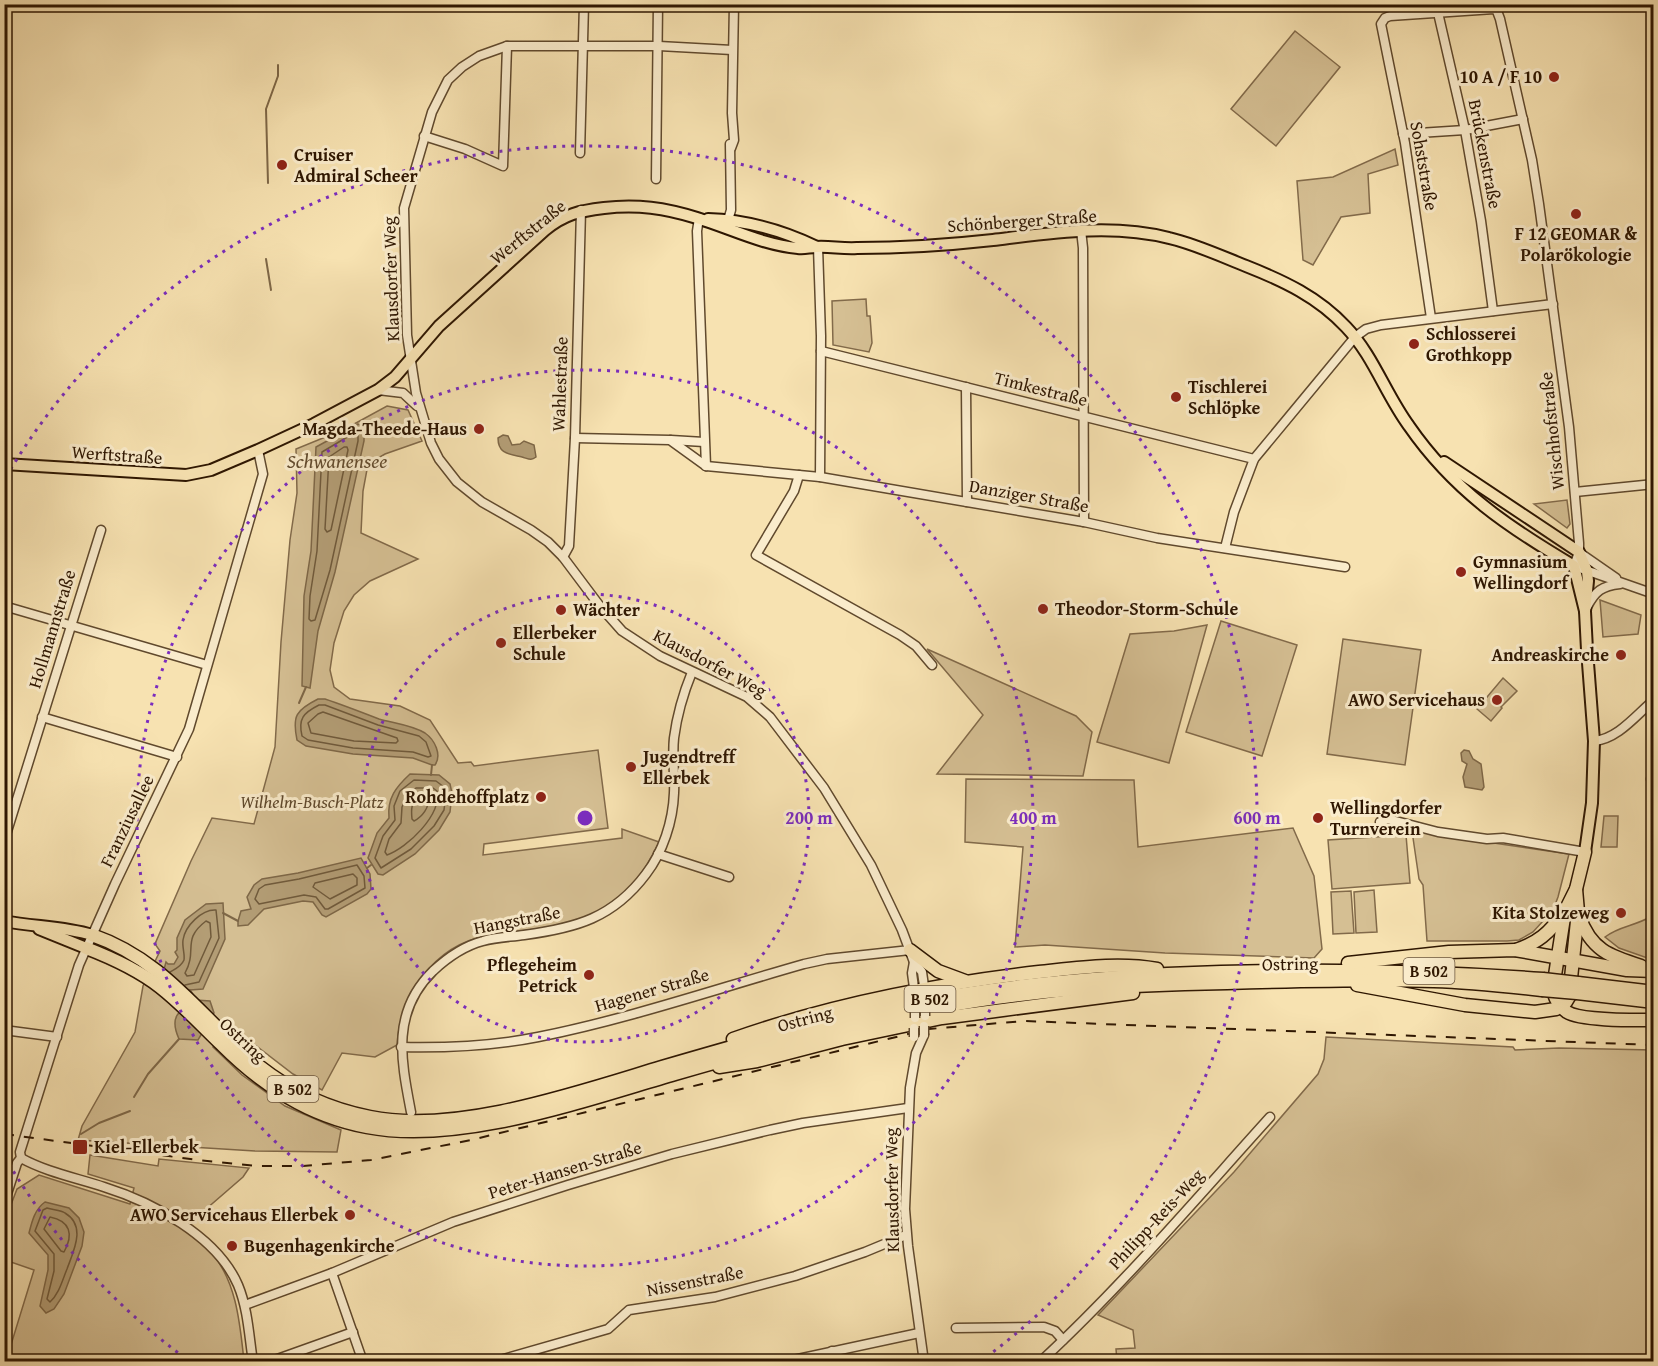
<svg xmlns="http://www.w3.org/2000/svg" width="1658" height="1366" font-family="'Gentium Book Plus',serif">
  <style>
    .green { fill: #d5bf93; stroke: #826a4a; stroke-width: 1.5 }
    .water { fill: #b39d75; stroke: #7e6747; stroke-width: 1.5 }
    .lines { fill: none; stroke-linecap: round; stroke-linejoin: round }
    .shore { stroke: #705a3b; stroke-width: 1.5 }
    .stream { stroke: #7e6747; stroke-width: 2 }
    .minor-casing { stroke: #60492d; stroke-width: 11 }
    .major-casing { stroke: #2e1601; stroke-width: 14 }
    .highway-casing { stroke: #2e1601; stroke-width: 15 }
    .minor { stroke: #faeccc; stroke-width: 8 }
    .major { stroke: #f7e2b1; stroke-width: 10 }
    .highway { stroke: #f7e2b1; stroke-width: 12 }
    .rail { stroke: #2e1601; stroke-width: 2; stroke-dasharray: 10 10; stroke-linecap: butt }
    .minor-bridge-casing { stroke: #60492d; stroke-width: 11; stroke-linecap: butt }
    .highway-bridge-casing { stroke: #2e1601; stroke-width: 15; stroke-linecap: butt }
    .minor-bridge { stroke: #faeccc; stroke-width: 8 }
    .highway-bridge { stroke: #f7e2b1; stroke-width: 12 }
    .ring { fill: none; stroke: #7b2cbf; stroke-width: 3; stroke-dasharray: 3 6 }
    .poi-dot { fill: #8f2418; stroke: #faeccc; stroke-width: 2 }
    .labels { text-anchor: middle; stroke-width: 6; stroke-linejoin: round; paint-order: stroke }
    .shield { fill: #faeccc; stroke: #6b563e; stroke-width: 1.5 }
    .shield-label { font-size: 16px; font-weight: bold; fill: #2e1601 }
    .poi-label { font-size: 18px; font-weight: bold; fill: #2e1601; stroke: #faeccc; text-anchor: start }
    .street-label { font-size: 18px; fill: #2e1601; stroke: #faeccc }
    .park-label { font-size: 18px; font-style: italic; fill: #60492d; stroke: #faeccc }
    .water-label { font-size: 20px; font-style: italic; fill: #634c2f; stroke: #faeccc }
    .centre { fill: #7b2cbf; stroke: #faeccc; stroke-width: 3 }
    .ring-label { font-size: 18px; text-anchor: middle; font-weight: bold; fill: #7b2cbf; stroke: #faeccc; stroke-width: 6; stroke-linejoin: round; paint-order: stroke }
  </style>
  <rect width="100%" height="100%" fill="#f7e2b1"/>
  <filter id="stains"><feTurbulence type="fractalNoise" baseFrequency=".00333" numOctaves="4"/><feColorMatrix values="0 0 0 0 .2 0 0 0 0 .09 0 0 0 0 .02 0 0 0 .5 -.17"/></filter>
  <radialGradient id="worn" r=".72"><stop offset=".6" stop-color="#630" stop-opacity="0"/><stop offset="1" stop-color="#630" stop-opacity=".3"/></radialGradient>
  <g class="green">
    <polygon points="1295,31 1340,67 1276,146 1231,109"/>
    <polygon points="1395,149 1398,165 1368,174 1370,213 1341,217 1313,265 1303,260 1297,181 1333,177"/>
    <polygon points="866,299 867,316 870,316 872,343 869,352 833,345 832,301"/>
    <path d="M387,406l21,4 14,31 -37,13 -17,10 -5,27 -2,42 57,26 -48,22 -16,14 -10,16 -10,32 -4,27 4,17 16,12 50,7 30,14 28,43 13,-1 3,4 124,-16 10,78 -124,16 -1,11 139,-17v-9l37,13c-15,32 -34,57 -67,72 -33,16 -71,15 -107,22 -51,10 -85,60 -88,109l-22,12 -33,-4 -20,37 -29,-16 -60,-46 -20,19 29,28 43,31 56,24 -4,22 -82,-1 -177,-11 4,-14 53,-94 8,-46 17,-35 -5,-7 36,-83 21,-43 42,6 21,-77 6,-105 9,-102 7,-47 -1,-44 49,-20z"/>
    <polygon points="1567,500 1570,524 1567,528 1534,504"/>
    <polygon points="1600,600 1641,615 1638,634 1603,637"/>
    <polygon points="1221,621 1297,645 1262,756 1186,732"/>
    <polygon points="1207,625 1169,763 1097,742 1130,634 1174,631"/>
    <polygon points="1343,639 1421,650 1405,765 1327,754"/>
    <polygon points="927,649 1076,716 1092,732 1083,776 937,774 983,715"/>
    <polygon points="1503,678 1517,691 1501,707 1502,708 1491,721 1477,709"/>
    <polygon points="966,779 1134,780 1138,847 1293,828 1314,876 1322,949 1314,958 1165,953 1045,945 1015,947 1023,847 965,842"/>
    <polygon points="1604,816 1618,816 1617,847 1601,847"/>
    <polygon points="1412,831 1569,854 1558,897 1553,910 1533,932 1519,940 1507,941 1427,941 1423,885 1419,879"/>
    <polygon points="1406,835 1410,883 1332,889 1328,840"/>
    <polygon points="1374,890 1377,932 1356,933 1354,892"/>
    <polygon points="1351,891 1354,933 1333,934 1331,892"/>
    <path d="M1650,917l3,2v41l-34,-12 -14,-11c14,-11 30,-11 45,-20z"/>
    <polygon points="1326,1037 1513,1047 1515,1050 1559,1048 1653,1050 1653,1361 1117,1361 1116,1349 1135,1348 1133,1330 1098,1315 1234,1172 1318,1074 1324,1059"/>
    <path d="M90,1155l68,11 1,-7 90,9 -6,9 -60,52c9,8 21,15 29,24 25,30 28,72 32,108h-238l28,-91 -29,-10 -1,-37 13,-34 22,-14 91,29 4,-16 -46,-14z"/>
  </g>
  <g class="water">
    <polygon points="358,424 364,428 364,441 335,572 318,631 310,688 302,686 304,596 311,551 316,447"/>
    <path d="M503,435l5,1 4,9 8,-1 4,-3 10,4 2,12c-5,4 -7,2 -14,0 -13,-3 -24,-3 -24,-19z"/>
    <path d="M318,699h7c18,6 36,13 54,20 14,4 33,6 46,14 10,7 17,22 10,32h-3l-19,-7 -60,-4 -47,-8 -9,-6c-5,-24 -1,-30 21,-41z"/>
    <polygon points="1464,750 1469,751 1473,759 1481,764 1484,787 1482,790 1465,787 1463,777 1467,764 1462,761 1461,753"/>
    <path d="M410,774l29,1 11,9 2,9 -2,19 -11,18 -24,24 -32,21 -5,-1 -10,-16 9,-25 12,-15c-2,-20 7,-31 21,-44z"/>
    <polygon points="361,858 370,874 371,889 367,894 326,917 322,915 313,902 303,901 264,909 248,925 238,926 238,921 241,911 251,909 247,897 254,885 262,879 298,873"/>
    <polygon points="223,903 225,939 203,989 190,990 169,999 159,988 166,962 168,964 174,964 178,957 175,952 177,950 177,938 185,920 206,904"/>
    <path d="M196,1000l14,1 4,12 -16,27 -19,-1c-10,-22 -1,-28 17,-39z"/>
    <path d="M45,1202l24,6 10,10 5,14 -2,14 -18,48 -10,15 -8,4 -6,-7 8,-36v-15l-19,-22c3,-12 6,-24 16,-31z"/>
  </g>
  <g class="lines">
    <g class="shore">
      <polygon points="354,433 358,434 358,441 330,570 315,620 311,621 309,619 310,596 317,551 322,452"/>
      <polygon points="344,447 347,447 348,450 331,530 327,532 325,529 329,457"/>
      <path d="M319,705h6l53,20 41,11 7,6 5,14 -3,1 -15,-5 -60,-4 -45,-8 -6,-4c-4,-17 1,-23 17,-31z"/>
      <polygon points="323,712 397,738 398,741 396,743 354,741 311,733 308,723 318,714"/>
      <polygon points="414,780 436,781 444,787 446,794 444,810 434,826 411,849 381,868 375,858 383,836 395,820 394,806 400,791"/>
      <path d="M416,788h17l4,3c5,24 -30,57 -50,64l-2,-3 4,-13 12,-16 1,-16 5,-11z"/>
      <path d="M419,797l9,1c2,9 -6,19 -14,23l-2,-2c-1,-10 -1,-16 7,-22z"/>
      <polygon points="357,865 364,876 365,888 328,909 325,909 316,897 304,895 259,904 255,899 259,889 265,885 299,879"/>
      <polygon points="353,874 357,878 357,885 330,899 313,887 315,883"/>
      <path d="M206,921l4,2 1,14 -17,38 -7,1 -2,-3c13,-23 -4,-33 21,-52z"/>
      <path d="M170,972c5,-3 11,-5 14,-12 1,-6 -2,-13 -1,-20 2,-14 19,-31 33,-30l3,28 -20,44 -14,3"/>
      <path d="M47,1208c6,2 14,2 18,5 22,13 8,39 2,56 -5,12 -8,25 -17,33l-3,-3 7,-28v-17l-19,-23 8,-21z"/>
      <path d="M50,1217c20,4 24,17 14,35l-3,-1 -17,-22z"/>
    </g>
    <g class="stream">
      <polyline points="268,183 266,109 278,76 278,65"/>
      <polyline points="266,259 271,290"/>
      <polyline points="299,703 306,687"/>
      <polyline points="431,775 432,765"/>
      <polyline points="367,868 371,865"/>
      <polyline points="223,913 238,921"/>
      <polyline points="190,990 195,998"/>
      <polyline points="134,1097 148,1074 179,1039"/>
      <polyline points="81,1134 99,1123 130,1111"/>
    </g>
    <g class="minor-casing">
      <g id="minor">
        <polyline points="1436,4 1465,130 1481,221 1493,311"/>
        <polyline points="732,50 659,46 507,46 479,56 462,67 448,80 432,112 404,208 407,335 416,393 431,443 439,459 457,482 482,502 531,530 548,542 563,557 599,605 622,631 660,656 747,697 770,717 824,788 871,865 902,930 914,962 922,972 925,993"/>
        <polyline points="1403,134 1465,130 1523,119"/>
        <polyline points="424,136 465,149 503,166 507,46"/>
        <polyline points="731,148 734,140 732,113 734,4"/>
        <polyline points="580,153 584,4"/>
        <polyline points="656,179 658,4"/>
        <polyline points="699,218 697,231 706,466"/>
        <polyline points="728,220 731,210 730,144"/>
        <polyline points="1081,230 1083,248 1084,522"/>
        <polyline points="818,247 821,336 820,477"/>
        <polyline points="1431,318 1405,143 1381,24 1385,18 1390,16 1494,9 1497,11 1500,19 1532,160 1539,204 1569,427 1579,543 1579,552 1574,566 1654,594"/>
        <polyline points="821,351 1254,459"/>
        <polyline points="966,387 967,502"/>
        <polyline points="378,390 403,393 417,406"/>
        <polyline points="575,438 670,440 706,466"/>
        <polyline points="671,440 704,442"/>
        <polyline points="706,466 820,477 1084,522 1157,538 1345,567"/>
        <polyline points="799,475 794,491 756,555 900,635 916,646 932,665"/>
        <polyline points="1575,492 1654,484"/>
        <polyline points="1225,548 1234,512 1254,459 1355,337 1366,329 1381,325 1553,304"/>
        <polyline points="1580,553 1616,578"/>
        <polyline points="563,557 569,546 575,438 581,210"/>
        <polyline points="4,606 207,665"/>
        <path d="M1587,607c8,-16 15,-21 33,-23"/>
        <polyline points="42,717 177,757"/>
        <path d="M1594,741c24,-2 42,-26 60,-41"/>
        <polyline points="1651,779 1654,779"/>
        <polyline points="1380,822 1388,819 1438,832 1487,839 1503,838 1585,852"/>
        <polyline points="4,841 101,530"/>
        <polyline points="658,854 729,877"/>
        <polyline points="914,962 912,973 915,995"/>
        <polyline points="4,1030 57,1037"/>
        <path d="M401,1047c46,1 92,-1 137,-10 90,-18 178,-48 266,-73l23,-5 83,-9"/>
        <path d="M411,1112c-10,-52 -20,-100 22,-141 15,-14 31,-25 50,-30 13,-4 28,-4 41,-6 52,-7 89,-17 122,-61 17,-22 27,-53 28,-81 1,-18 -2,-37 0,-55 3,-23 9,-44 18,-66"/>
        <path d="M21,1158c25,14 56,20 83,29 48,15 113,49 134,98 10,24 11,51 15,77"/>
        <polyline points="4,1203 17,1163 21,1158 20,1152 79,965 115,884 189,729 263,474 258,450"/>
        <polyline points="332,1273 363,1362"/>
        <polyline points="245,1305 332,1273 453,1222 568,1185 672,1154 770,1130 803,1123 908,1108"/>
        <polyline points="956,1328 1044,1327 1055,1331 1063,1340"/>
        <polyline points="832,1351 834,1362"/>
        <polyline points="269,1362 353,1332"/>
        <polyline points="493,1362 608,1329 629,1310 715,1297 795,1276 865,1252 906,1235"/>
        <polyline points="784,1362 919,1333"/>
        <polyline points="924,1362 908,1246 905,1209 910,1088 916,1053 924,1035"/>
        <path d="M1040,1362c82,-76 155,-162 230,-245"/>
      </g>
    </g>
    <g class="major-casing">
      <g id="major">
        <path d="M708,219c37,1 76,12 109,28"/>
        <polyline points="1444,462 1579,552 1587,571 1588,581 1585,611 1587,650 1594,741 1592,803 1585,852"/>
        <path d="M4,464l182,11 25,-5 47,-20 56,-26 64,-34 17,-13 44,-51 106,-96c20,-16 34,-19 59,-22 33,-4 61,0 93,10 33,10 66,27 101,30 6,1 12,-1 18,-1 13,-1 27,2 41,1 45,0 91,-3 136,-8 57,-7 118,-17 176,-2 26,6 52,18 77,28 38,15 72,31 100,61 27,28 40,68 63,99 45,65 99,101 165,140l11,45"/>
        <path d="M4,921c30,6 59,5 88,14"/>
        <polyline points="39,929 86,948"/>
      </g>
    </g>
    <g class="highway-casing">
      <g id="highway">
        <path d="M1585,852l-9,37 -11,22 -12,77c1,10 6,18 14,24 14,9 69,8 87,8"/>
        <path d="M1579,916c12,34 30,40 62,50"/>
        <path d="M92,935c75,26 109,84 167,131 33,26 70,43 111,51 86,18 209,-25 292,-50 79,-23 158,-46 238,-62 106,-21 213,-30 321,-33 108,-3 214,-1 322,7"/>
        <path d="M86,948c26,10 52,22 74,39 23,18 42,39 62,58 41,41 87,71 145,82 93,18 218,-27 308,-53 86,-25 173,-49 261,-66 95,-19 193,-23 291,-25 69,-2 138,-4 207,-2 36,1 72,5 108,9"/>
        <polyline points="910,950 938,971 965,981"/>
        <path d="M1516,950c21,-7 34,-17 46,-36"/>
        <polyline points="1348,963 1449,952 1515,950 1627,970 1654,971"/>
        <polyline points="1578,983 1654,992"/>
        <polyline points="1357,985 1465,1005 1535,1012 1556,1009 1566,1002 1569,997 1578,912 1576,889"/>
        <polyline points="1577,993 1654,1002"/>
        <path d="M733,1039c99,-35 203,-55 306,-67 39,-4 80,-10 118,-3"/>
        <polyline points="719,1067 757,1061 842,1039 942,1018 1133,993"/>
      </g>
    </g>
    <use href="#minor" class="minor"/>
    <use href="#major" class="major"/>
    <use href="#highway" class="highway"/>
    <polyline class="rail" points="4,1134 198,1160 258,1166 303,1166 371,1160 471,1140 929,1029 1024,1021 1654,1045"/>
    <g class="minor-bridge-casing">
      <g id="minor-bridge">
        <polyline points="925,1016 925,993"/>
        <polyline points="915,1018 915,995"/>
        <polyline points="924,1035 924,1026"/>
        <polyline points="914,1037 914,1028"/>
      </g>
    </g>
    <g class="highway-bridge-casing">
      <g id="highway-bridge">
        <polyline points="1543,979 1578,983"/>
        <polyline points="1542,990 1577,993"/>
      </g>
    </g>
    <use href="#minor-bridge" class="minor-bridge"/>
    <use href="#highway-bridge" class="highway-bridge"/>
  </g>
  <g class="ring">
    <circle cx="585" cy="818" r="224"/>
    <circle cx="585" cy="818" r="448"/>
    <path d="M185 1358A672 672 0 0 1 6 1159M6 477A672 672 0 1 1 985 1358"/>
  </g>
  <g class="poi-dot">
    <circle cx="1554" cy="77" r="6"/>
    <circle cx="282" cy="165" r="6"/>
    <circle cx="1576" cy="214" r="6"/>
    <circle cx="1414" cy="344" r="6"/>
    <circle cx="1176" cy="397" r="6"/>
    <circle cx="479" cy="429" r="6"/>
    <circle cx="1461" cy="572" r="6"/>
    <circle cx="1043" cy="609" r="6"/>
    <circle cx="561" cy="610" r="6"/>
    <circle cx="501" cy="643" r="6"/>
    <circle cx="1621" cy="655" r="6"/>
    <circle cx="1497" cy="700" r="6"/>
    <circle cx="631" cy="767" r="6"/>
    <circle cx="541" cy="797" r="6"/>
    <circle cx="1318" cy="818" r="6"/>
    <circle cx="1621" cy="913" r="6"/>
    <circle cx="589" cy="975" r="6"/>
    <rect x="72" y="1139" width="16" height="16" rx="3"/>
    <circle cx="350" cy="1215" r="6"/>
    <circle cx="232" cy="1246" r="6"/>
  </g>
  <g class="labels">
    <g class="shield">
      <rect x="1403.5" y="958" width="51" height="26" rx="4.5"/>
      <rect x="904.5" y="986" width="51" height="26" rx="4.5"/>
      <rect x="267.5" y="1076" width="51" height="26" rx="4.5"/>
    </g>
    <g class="shield-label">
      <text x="1429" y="977">B 502</text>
      <text x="930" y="1005">B 502</text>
      <text x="293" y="1095">B 502</text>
    </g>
    <g class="poi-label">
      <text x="1542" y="83" text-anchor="end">10 A / F 10</text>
      <text x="294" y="161">Cruiser<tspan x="294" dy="21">Admiral Scheer</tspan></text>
      <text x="1576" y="240" text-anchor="middle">F 12 GEOMAR &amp;<tspan x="1576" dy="21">Polarökologie</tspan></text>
      <text x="1426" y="340">Schlosserei<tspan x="1426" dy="21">Grothkopp</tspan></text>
      <text x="1188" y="393">Tischlerei<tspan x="1188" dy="21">Schlöpke</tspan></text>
      <text x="467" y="435" text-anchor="end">Magda-Theede-Haus</text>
      <text x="1473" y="568">Gymnasium<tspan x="1473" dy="21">Wellingdorf</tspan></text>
      <text x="1055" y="615">Theodor-Storm-Schule</text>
      <text x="573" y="616">Wächter</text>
      <text x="513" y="639">Ellerbeker<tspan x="513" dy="21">Schule</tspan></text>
      <text x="1609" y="661" text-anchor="end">Andreaskirche</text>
      <text x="1485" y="706" text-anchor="end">AWO Servicehaus</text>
      <text x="643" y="763">Jugendtreff<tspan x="643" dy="21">Ellerbek</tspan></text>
      <text x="529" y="803" text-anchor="end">Rohdehoffplatz</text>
      <text x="1330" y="814">Wellingdorfer<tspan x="1330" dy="21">Turnverein</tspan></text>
      <text x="1609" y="919" text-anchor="end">Kita Stolzeweg</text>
      <text x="577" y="971" text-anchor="end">Pflegeheim<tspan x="577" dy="21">Petrick</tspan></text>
      <text x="94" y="1153">Kiel-Ellerbek</text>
      <text x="338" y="1221" text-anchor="end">AWO Servicehaus Ellerbek</text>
      <text x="244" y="1252">Bugenhagenkirche</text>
    </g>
    <g class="street-label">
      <text transform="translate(1485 154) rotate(79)" y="6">Brückenstraße</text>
      <text transform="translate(1424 166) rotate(80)" y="6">Sohststraße</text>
      <text transform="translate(1022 221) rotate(-4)" y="6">Schönberger Straße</text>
      <text transform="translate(528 232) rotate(-39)" y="6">Werftstraße</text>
      <text transform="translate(391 279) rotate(-92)" y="6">Klausdorfer Weg</text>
      <text transform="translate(560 384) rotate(-88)" y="6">Wahlestraße</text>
      <text transform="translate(1041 389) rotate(14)" y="6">Timkestraße</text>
      <text transform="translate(1552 431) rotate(-96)" y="6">Wischhofstraße</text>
      <text transform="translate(117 455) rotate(4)" y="6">Werftstraße</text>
      <text transform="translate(1029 496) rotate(10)" y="6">Danziger Straße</text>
      <text transform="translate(52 629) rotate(-73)" y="6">Hollmannstraße</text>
      <text transform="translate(710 663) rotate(28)" y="6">Klausdorfer Weg</text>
      <text transform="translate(127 821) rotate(-64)" y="6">Franziusallee</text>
      <text transform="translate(517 920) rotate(-11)" y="6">Hangstraße</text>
      <text transform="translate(1290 964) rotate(-1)" y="6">Ostring</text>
      <text transform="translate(652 990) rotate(-16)" y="6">Hagener Straße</text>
      <text transform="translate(805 1019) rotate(-15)" y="6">Ostring</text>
      <text transform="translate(243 1040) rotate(43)" y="6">Ostring</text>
      <text transform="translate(565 1170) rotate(-17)" y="6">Peter-Hansen-Straße</text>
      <text transform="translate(892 1190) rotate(-91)" y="6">Klausdorfer Weg</text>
      <text transform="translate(1156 1219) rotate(-47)" y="6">Philipp-Reis-Weg</text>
      <text transform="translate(695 1281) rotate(-11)" y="6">Nissenstraße</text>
    </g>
    <g class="park-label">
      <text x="312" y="808">Wilhelm-Busch-Platz</text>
    </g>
    <g class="water-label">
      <text x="337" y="468">Schwanensee</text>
    </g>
  </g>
  <circle cx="585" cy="818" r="9" class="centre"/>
  <g class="ring-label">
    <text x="809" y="824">200 m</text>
    <text x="1033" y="824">400 m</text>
    <text x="1257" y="824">600 m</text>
  </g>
  <rect width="1658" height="1366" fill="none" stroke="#f7e2b1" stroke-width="24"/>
  <rect x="6" y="6" width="1646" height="1354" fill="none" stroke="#2e1601" stroke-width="3"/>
  <rect x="12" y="12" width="1634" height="1342" fill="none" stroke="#2e1601" stroke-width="1.5"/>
  <rect width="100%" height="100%" filter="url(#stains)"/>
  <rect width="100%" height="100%" fill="url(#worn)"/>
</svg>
